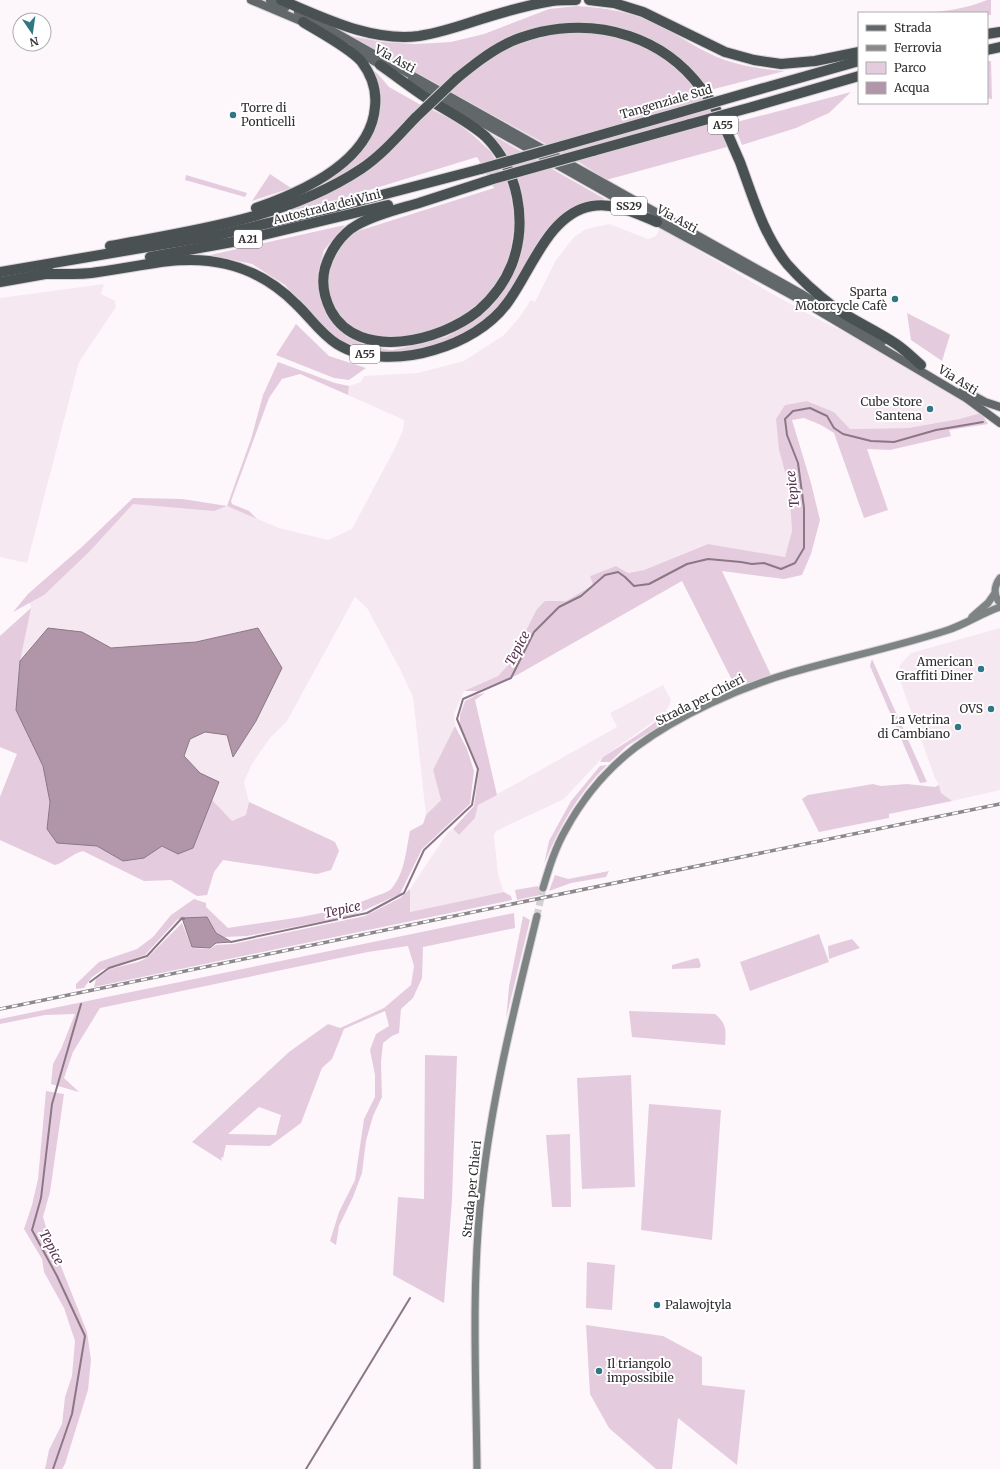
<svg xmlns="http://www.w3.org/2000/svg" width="1000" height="1469" font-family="Merriweather,serif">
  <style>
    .built { fill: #f5e8f1 }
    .green { fill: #e4ccde; fill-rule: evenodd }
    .water { fill: #b196aa; stroke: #8b7786 }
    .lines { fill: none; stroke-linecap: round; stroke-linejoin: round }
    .stream { stroke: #8b7786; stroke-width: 2 }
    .secondary-tunnel { stroke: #d4cfd3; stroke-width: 7; stroke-dasharray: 7 3.5; stroke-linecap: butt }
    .secondary-casing { stroke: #d8d3d7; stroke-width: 9 }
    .primary-casing { stroke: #d8d3d7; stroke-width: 10 }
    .highway-casing { stroke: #d8d3d7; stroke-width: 12 }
    .secondary { stroke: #7e8384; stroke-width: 7 }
    .primary { stroke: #626869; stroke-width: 8 }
    .highway { stroke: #4a5152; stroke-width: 10 }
    .rail-casing { stroke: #8c898c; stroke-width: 3.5 }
    .rail { stroke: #fff; stroke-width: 2; stroke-dasharray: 6; stroke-linecap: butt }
    .highway-bridge-casing { stroke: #d8d3d7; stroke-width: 12; stroke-linecap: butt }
    .highway-bridge { stroke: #4a5152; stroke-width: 10 }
    .poi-dot { fill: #2f7782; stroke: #fff; stroke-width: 1.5 }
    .labels { text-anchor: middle; stroke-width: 4; stroke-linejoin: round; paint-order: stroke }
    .shield { fill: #fff; stroke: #6f6d6f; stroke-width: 1 }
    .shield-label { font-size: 11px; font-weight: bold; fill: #312f31 }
    .street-label { font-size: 12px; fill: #312f31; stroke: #fff }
    .poi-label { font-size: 12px; fill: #312f31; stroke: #fff; text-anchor: end }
    .water-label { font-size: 13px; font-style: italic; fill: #583250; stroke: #fff }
  </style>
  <rect width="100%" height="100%" fill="#fdf7fc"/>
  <g class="built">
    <polygon points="609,224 648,239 656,236 660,228 769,292 818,319 845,332 947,390 981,413 959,419 908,428 850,429 834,412 808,401 785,405 779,450 789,487 792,531 785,557 708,544 644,570 628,573 616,566 590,576 593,585 566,601 545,601 509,664 498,676 464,691 454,714 455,726 433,770 441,800 426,815 413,697 400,669 367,608 355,597 287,721 270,738 252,764 244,782 249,802 335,842 339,851 331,870 317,874 223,860 214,872 207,895 197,896 171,880 144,881 83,851 75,853 63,862 55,865 0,840 0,797 17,754 0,747 0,636 31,608 28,594 83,546 133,498 182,499 227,506 279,528 328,540 352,529 395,448 403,430 404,420 348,395 349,386 361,382 364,376 418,373 464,361 504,335 519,318 531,300 535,302 556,260 574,237 586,229"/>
    <polygon points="104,284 101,294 115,301 116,307 79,362 27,563 0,557 0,298"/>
    <polygon points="1000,628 1000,790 952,801 941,793 939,785 935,778 898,675 900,665 911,653"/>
    <polygon points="663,685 671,700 669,706 663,715 603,757 564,799 496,831 494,835 498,875 504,892 410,912 410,889 448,832 453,829 459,835 475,818 478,805 617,727 610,713"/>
  </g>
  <g class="green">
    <path d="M987,0h4v15h-4v-2h-67c22,-1 46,-4 67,-13z"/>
    <path d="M577,6c31,2 55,6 83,20 22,11 42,26 65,34 20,7 40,9 60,11l-75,19 -26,-28 -90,-37 -96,19 -29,17 -28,25 -91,-50 33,6 32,2 36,-2 33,-8 65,-25z"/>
    <path d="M577,31c8,1 17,0 25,2 37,7 78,30 99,62 11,16 19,34 26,52l-121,33 -24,-16 -131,-72 14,-15 33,-25 33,-14z"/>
    <polygon points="987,61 991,61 992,99 987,98"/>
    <path d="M365,64l12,9 12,14 32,18c-27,29 -53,58 -88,77 -19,10 -40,17 -60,25l71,-42 26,-27 8,-24z"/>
    <polygon points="851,92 829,113 796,128 742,145 733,123"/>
    <polygon points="431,109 456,122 474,136 491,152 509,185 515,221 509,259 496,286 476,308 451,323 422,334 394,338 373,337 351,328 338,314 329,299 328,280 332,264 343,243 355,232 494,188 477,157 340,199 258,219 326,193"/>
    <polygon points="487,132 605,199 587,201 564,212 548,228 537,243 519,277 499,307 478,325 445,343 421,350 397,354 359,349 337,340 322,327 285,285 252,264 210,255 345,225 324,250 318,272 318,289 323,306 334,325 347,337 367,346 392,350 421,344 446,337 474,321 493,305 508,283 522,203"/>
    <polygon points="270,174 291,188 252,201"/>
    <polygon points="186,175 247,193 245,197 185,180"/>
    <polygon points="907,313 950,335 942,361 911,340"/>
    <polygon points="296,324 329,356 366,368 349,380 334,378 276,355"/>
    <polygon points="278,362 335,383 349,386 348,395 300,374 282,379 269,398 231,501 232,504 249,511 257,519 227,506 214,511 133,504 89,552 44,595 13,612 28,594 83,546 133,498 182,499 227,506 251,439 263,395"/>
    <polygon points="807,401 834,412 850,429 908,428 959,419 981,413 988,424 949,430 951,436 890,450 867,449 888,510 864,518 834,433 821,425 804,418 792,420 811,483 820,520 811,554 802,575 784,579 722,571 771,675 736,688 682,581 517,675 478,691 464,691 498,676 509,664 537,609 545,601 566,601 593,585 590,576 616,566 628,573 644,570 708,544 785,557 792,531 789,487 779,450 776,419 785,405"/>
    <path d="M31,608l-11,53 -4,49 27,56 7,36 -3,27 10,14 40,3 26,15 21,-3 18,-12 31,2 19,-48 20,21 14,-6 3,-13 86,40 4,9 -8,19 -14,4 -94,-14 -9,12 -7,23 -10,1 -26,-16 -27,1 -61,-30c-11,3 -18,11 -28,14l-55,-25v-43l17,-43 -17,-7v-111z"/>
    <polygon points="872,659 927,782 920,783 870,666"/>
    <polygon points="485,693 475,700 497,795 478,805 475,818 459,835 453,829 474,806 479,769 460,724 460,715 465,701 476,695"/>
    <path d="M666,711l8,6 -47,29 -17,16h-10l3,-5c14,-9 56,-34 63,-46z"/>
    <path d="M455,726l12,23 7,22 -4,33 -48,45 -22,45 -46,21 -107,21 -23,1 -8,-4 -9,-16 -25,1 -5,2 -32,35 -43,15 -11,8 -7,10 -8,1v-5l23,-22 38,-13 16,-12 18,-22 23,-16 12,4v4l22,21c50,-8 102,-12 148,-32 5,-2 13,-4 16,-8 13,-16 14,-38 18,-57l13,-7 3,-9 15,-15 -8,-30z"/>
    <path d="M607,765c-28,27 -48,62 -63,99l5,-23 22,-40 29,-35z"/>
    <polygon points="873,784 881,786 907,784 935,787 939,785 941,793 952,801 889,814 889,818 819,832 802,799 808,795"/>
    <polygon points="609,871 606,877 571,883 549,891 555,875 568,879"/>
    <polygon points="538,886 540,890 540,895 517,900 515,890"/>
    <polygon points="410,889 410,912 504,892 511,896 512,900 94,987 96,979 110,969 138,962 147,958 182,923 192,948 210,949 216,945 233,944 365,916 400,898"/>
    <path d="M514,913l1,15 -92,19 -1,31 -9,20 -12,11 -2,24 -7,3 -9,7 -2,19 1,35 -9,19 -7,25 -4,32 -9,24 -14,29 -3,19 -6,-4 9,-29 16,-32 9,-61 11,-22v-22l-5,-25 6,-16 13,-8 -4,-15 -41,18 -12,30 -10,9 -21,55 -31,23 -44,-1 -3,13 -2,-1 1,4 -30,-19 97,-90 39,-28 12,4 44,-20 27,-23 3,-19 -6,-20 -40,6 -268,56 -27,44 -9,26 15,14 -28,-8 2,-20 8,-15 14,-35 -30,1 -45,9v-5zM259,1107l22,8 -5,20 -48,-1z"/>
    <polygon points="523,916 530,920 506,1019 509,987"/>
    <polygon points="819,934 829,962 750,991 740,962"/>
    <polygon points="852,939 860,948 829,959 828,946"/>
    <polygon points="697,958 699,959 701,966 699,968 672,969 672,965"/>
    <path d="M629,1011l86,3c12,10 11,16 10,31l-93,-8z"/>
    <polygon points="425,1055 457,1056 452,1200 444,1303 393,1275 398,1197 424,1199"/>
    <polygon points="631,1075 635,1187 582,1189 577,1078"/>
    <polygon points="46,1091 64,1094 50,1192 43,1217 47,1231 87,1332 91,1360 88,1390 65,1464 62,1469 45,1469 49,1450 62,1424 65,1397 72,1376 75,1341 64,1308 44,1272 42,1259 24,1229 32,1205 38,1179"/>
    <polygon points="649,1104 721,1110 712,1240 641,1230"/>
    <polygon points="570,1134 571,1207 552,1207 546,1135"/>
    <polygon points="587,1262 615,1265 612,1310 586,1308"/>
    <polygon points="586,1325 663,1336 702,1357 702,1385 745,1390 737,1465 678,1418 672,1469 656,1469 609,1428 590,1394"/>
  </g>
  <g class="water">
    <polygon points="48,628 82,632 111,648 196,642 258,628 282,668 256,721 233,757 227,735 205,732 190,739 184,756 200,773 219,782 193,848 178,854 162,846 144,858 123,861 97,846 57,843 47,829 50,802 43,766 16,710 20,661"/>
    <polygon points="207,917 216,933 232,942 216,943 210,948 192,947 182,918"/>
  </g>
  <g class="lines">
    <g class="stream">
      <polyline points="231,942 367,913 404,893 424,850 472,805 478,769 457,719 463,699 511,678 534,632 559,607 581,596 605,575 618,572 625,577 634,586 649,584 687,564 708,559 741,562 752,564 764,563 781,569 795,563 804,548 804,508 798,463 787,435 785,419 793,411 810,408 827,416 834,428 843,434 871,441 894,442 936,430 983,422"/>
      <polyline points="90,982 109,968 147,956 182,918 184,919"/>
      <polyline points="53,1469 72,1414 85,1336 57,1276 32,1230 41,1198 52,1104 81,1004"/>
      <polyline points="306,1469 410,1298"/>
    </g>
    <polyline class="secondary-tunnel" points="537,916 543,888"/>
    <g class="secondary-casing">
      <g id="secondary">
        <path d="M1000,578c-6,8 -7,17 0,25"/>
        <polyline points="972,617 988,603 995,593"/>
        <path d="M543,888c6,-20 12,-40 23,-59 17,-31 41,-60 70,-82 43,-32 103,-59 154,-74 52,-15 106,-26 158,-43 18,-6 34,-17 52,-23"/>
        <path d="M477,1469c-1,-93 -6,-188 5,-281 10,-92 33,-182 55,-272"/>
      </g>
    </g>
    <g class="primary-casing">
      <g id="primary">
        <polyline points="251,0 308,24"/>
        <polyline points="270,0 286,7"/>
        <polyline points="298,12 331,30 800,293 882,342"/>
        <polyline points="353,49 384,67"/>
        <polyline points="410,82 637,210"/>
        <polyline points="652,219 797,298 966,398 1000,423"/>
        <polyline points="963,390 985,402 1000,407"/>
      </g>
    </g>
    <g class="highway-casing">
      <g id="highway">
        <path d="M281,0c43,18 90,42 138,36 19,-3 38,-9 56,-15 25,-8 51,-16 77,-20 8,-1 16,-1 24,-1"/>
        <polyline points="589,0 614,3 643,12 725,52 754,60 781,64 815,61 859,52"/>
        <polyline points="987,34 1000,32"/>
        <polyline points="987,50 1000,47"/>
        <path d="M380,65c16,11 31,23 48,34 17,11 43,24 58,38 32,33 42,84 26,127 -7,18 -19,34 -34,47 -37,30 -119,51 -147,0 -7,-14 -10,-28 -6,-43 5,-17 16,-34 32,-43 19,-11 42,-16 62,-22 25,-8 50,-16 74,-24"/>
        <path d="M456,79c16,-13 32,-26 50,-35 11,-6 23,-9 34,-12 61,-13 123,5 161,56 4,6 10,12 13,18 10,18 18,38 26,56 13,35 23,72 47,102 14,16 31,31 48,44 19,13 42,23 61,36 9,6 17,14 25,21"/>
        <polyline points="743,94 859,61"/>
        <polyline points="752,107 859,76"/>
        <polyline points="562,146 681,112"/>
        <polyline points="593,151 690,124"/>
        <path d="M256,208c46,-16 115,-47 119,-101 2,-17 -4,-33 -14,-46 -13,-14 -42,-29 -58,-39"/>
        <path d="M110,246c86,-16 177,-28 251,-77 21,-14 38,-34 55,-52"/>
        <polyline points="150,257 238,241 388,205"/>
        <polyline points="0,272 218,235 328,209 481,169"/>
        <path d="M45,274c17,0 36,1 53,-2 43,-5 84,-19 128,-8 26,6 51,21 70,40 14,13 25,30 41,40 27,17 68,15 97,6 28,-8 57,-24 74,-48 23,-31 41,-89 84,-96 23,-4 45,8 65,16"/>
        <polyline points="0,282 51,273"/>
      </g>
    </g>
    <use href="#secondary" class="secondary"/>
    <use href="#primary" class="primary"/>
    <use href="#highway" class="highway"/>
    <g class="rail-casing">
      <polyline id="rail" points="0,1009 1000,804"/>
    </g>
    <use href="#rail" class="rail"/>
    <g class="highway-bridge-casing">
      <g id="highway-bridge">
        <polyline points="681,112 743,94"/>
        <polyline points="416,117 456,79"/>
        <polyline points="690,124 752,107"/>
        <polyline points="481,169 562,146"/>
        <polyline points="493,179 593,151"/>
      </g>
    </g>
    <use href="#highway-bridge" class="highway-bridge"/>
  </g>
  <g class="poi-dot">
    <circle cx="233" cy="115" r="4"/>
    <circle cx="895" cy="299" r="4"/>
    <circle cx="930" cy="409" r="4"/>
    <circle cx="981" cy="669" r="4"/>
    <circle cx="991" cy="709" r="4"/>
    <circle cx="958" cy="727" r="4"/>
    <circle cx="657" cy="1305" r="4"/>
    <circle cx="599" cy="1371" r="4"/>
  </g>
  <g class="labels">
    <g class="shield">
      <rect x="708" y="116" width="30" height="18" rx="3"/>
      <rect x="611" y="197" width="36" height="18" rx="3"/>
      <rect x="234" y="230" width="28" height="18" rx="3"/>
      <rect x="350" y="345" width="30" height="18" rx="3"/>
    </g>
    <g class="shield-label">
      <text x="723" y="129">A55</text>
      <text x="629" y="210">SS29</text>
      <text x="248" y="243">A21</text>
      <text x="365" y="358">A55</text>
    </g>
    <g class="street-label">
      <text transform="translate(395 59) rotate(29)" y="4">Via Asti</text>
      <text transform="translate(666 102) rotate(-16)" y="4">Tangenziale Sud</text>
      <text transform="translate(327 207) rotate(-14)" y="4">Autostrada dei Vini</text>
      <text transform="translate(677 219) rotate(29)" y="4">Via Asti</text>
      <text transform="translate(958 380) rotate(32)" y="4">Via Asti</text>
      <text transform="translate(700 700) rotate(-27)" y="4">Strada per Chieri</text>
      <text transform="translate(472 1189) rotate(-84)" y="4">Strada per Chieri</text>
    </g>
    <g class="poi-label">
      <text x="241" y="112" text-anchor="start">Torre di<tspan x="241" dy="14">Ponticelli</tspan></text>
      <text x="887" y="296">Sparta<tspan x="887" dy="14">Motorcycle Cafè</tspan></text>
      <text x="922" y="406">Cube Store<tspan x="922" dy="14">Santena</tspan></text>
      <text x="973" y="666">American<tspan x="973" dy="14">Graffiti Diner</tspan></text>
      <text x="983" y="713">OVS</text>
      <text x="950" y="724">La Vetrina<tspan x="950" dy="14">di Cambiano</tspan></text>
      <text x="665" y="1309" text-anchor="start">Palawojtyla</text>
      <text x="607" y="1368" text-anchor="start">Il triangolo<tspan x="607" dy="14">impossibile</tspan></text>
    </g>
    <g class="water-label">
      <text transform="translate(792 489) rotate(-97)" y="5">Tepice</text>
      <text transform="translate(517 648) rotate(-62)" y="5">Tepice</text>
      <text transform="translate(342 909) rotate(-13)" y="5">Tepice</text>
      <text transform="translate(52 1247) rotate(62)" y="5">Tepice</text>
    </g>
  </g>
  <rect x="858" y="12" width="130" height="92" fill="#ffffff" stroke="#adacad"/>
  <rect x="866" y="25" width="20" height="6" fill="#626869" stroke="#adacad"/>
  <text x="894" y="32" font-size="12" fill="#312f31">Strada</text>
  <rect x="866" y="45" width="20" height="6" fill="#8c898c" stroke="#adacad"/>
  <text x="894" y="52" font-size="12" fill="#312f31">Ferrovia</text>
  <rect x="866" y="62" width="20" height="12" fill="#e4ccde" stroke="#adacad"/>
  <text x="894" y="72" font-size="12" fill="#312f31">Parco</text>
  <rect x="866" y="82" width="20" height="12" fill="#b196aa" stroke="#adacad"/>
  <text x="894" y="92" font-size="12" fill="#312f31">Acqua</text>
  <g transform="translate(32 32) rotate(167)"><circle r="19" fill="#ffffff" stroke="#adacad"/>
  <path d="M0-3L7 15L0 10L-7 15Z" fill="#2f7782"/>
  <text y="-6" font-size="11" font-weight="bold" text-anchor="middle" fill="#312f31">N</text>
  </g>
</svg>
